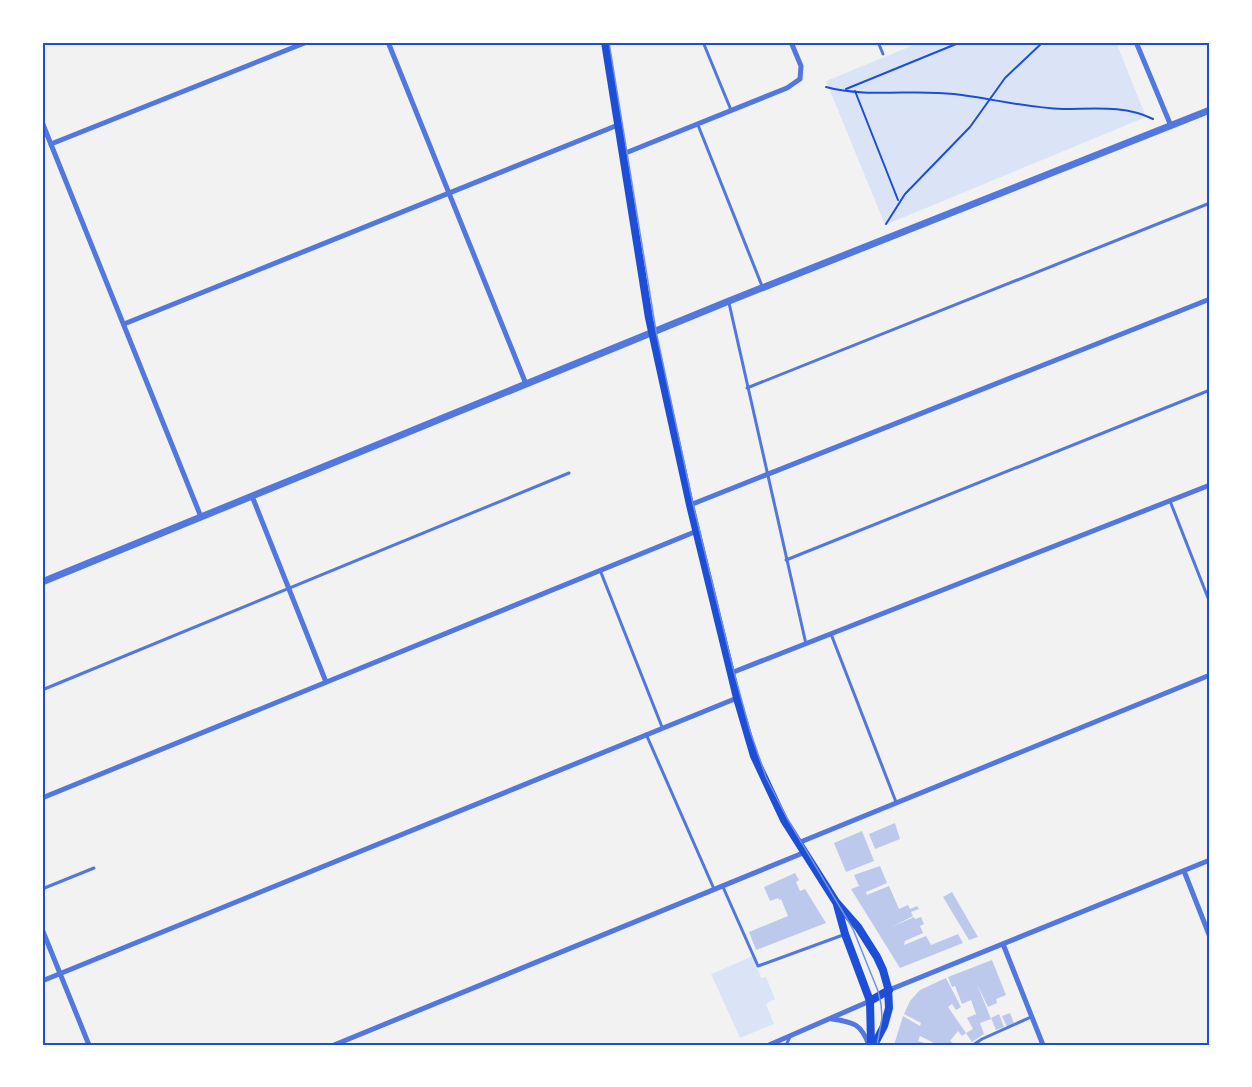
<svg xmlns="http://www.w3.org/2000/svg" width="1252" height="1087" font-family="'Work Sans',sans-serif">
  <style>
    .green { fill: #dbe4f7 }
    .building { fill: #bdc9ec }
    .lines { fill: none; stroke-linecap: round; stroke-linejoin: round }
    .path { stroke: #1d4ed8; stroke-width: 2 }
    .service { stroke: #5277de; stroke-width: 3 }
    .minor { stroke: #5277de; stroke-width: 5 }
    .tertiary { stroke: #5277de; stroke-width: 7 }
    .secondary { stroke: #1d4ed8; stroke-width: 8 }
    .tram { stroke: #7290e2; stroke-width: 1.5 }
    .neatline { fill: none; stroke: #1d4ed8; stroke-width: 2 }
  </style>
  <rect width="100%" height="100%" fill="#f2f2f2"/>
  <g class="green">
    <polygon points="921,42 1116,42 1146,117 885,225 826,81"/>
    <polygon points="753,956 761,978 766,977 775,999 766,1004 774,1024 740,1038 711,974"/>
  </g>
  <g class="building">
    <polygon points="895,823 900,839 875,849 869,834"/>
    <polygon points="862,831 874,861 846,872 834,843"/>
    <polygon points="880,866 887,883 866,892 867,895 889,886 899,909 908,905 910,909 917,906 919,909 911,912 913,916 892,927 914,917 915,919 921,917 924,924 920,926 923,933 905,941 904,945 926,936 931,945 958,934 963,943 900,968 851,889 859,886 854,875"/>
    <polygon points="795,873 799,880 796,882 800,891 805,889 826,923 756,950 749,932 788,916 781,899 779,900 778,898 770,901 764,887"/>
    <polygon points="952,892 978,937 969,940 943,897"/>
    <polygon points="992,960 1006,995 996,999 997,1003 988,1007 977,984 991,1019 980,1023 984,1034 972,1042 966,1033 962,1036 958,1031 950,1041 956,1045 938,1045 920,1036 918,1041 931,1045 894,1045 903,1016 920,1026 921,1023 904,1014 910,1001 920,990 946,978 961,1007 956,1010 952,1004 948,1007 966,1033 973,1029 967,1018 976,1014 971,1000 962,1004 955,986 952,987 948,977"/>
    <polygon points="1010,1013 1014,1023 1007,1027 1002,1016"/>
    <polygon points="999,1014 1004,1027 996,1030 991,1018"/>
  </g>
  <g class="lines">
    <g class="path">
      <path d="M826,87c41,11 86,2 128,7 36,4 72,14 109,15 31,0 61,-4 90,10"/>
      <polyline points="846,89 961,42"/>
      <polyline points="855,91 898,200"/>
      <polyline points="886,224 905,194 970,127 1005,78 1043,42"/>
    </g>
    <g class="service">
      <polyline points="703,42 731,110"/>
      <polyline points="878,42 883,54"/>
      <polyline points="698,125 762,286"/>
      <polyline points="729,303 806,644"/>
      <polyline points="747,388 1210,203"/>
      <polyline points="1170,501 1210,603"/>
      <polyline points="786,560 1210,390"/>
      <polyline points="600,570 662,727"/>
      <polyline points="831,634 896,802"/>
      <polyline points="42,690 569,473"/>
      <polyline points="646,734 714,889"/>
      <polyline points="723,887 758,966 843,935"/>
      <polyline points="42,889 94,868"/>
      <polyline points="786,1045 790,1037"/>
      <polyline points="973,1045 982,1039 1031,1017"/>
    </g>
    <g class="minor">
      <polyline points="388,42 526,384"/>
      <polyline points="1136,42 1171,126"/>
      <polyline points="42,122 201,517"/>
      <polyline points="51,144 307,42"/>
      <polyline points="623,154 787,88 800,79 801,66 791,42"/>
      <polyline points="124,324 618,125"/>
      <polyline points="252,496 326,682"/>
      <polyline points="690,505 1210,299"/>
      <polyline points="731,673 1210,485"/>
      <polyline points="42,798 697,531"/>
      <polyline points="798,843 1210,675"/>
      <polyline points="1184,871 1210,937"/>
      <polyline points="42,929 89,1045"/>
      <polyline points="1003,944 1043,1045"/>
      <polyline points="42,981 737,698"/>
      <polyline points="889,990 1210,860"/>
      <path d="M832,1019c22,3 29,5 37,26"/>
      <polyline points="334,1045 803,853"/>
      <polyline points="769,1045 870,1001"/>
    </g>
    <polyline class="tertiary" points="42,582 729,301 1210,110"/>
    <g class="secondary">
      <polyline points="605,42 649,318 690,505 737,698 754,756 784,820 836,902 858,927 877,957 883,970 888,988 889,1008 884,1026 874,1045"/>
      <polyline points="837,905 845,934 870,1001 871,1045"/>
      <polyline points="870,1001 889,990"/>
    </g>
    <polyline class="tram" points="609,42 656,331 693,504 734,672 750,731 766,777 787,818 853,929 878,991 881,1004 882,1018 877,1045"/>
  </g>
  <rect width="1252" height="1087" fill="none" stroke="#ffffff" stroke-width="87"/>
  <rect x="44" y="44" width="1164" height="1000" class="neatline"/>
</svg>
